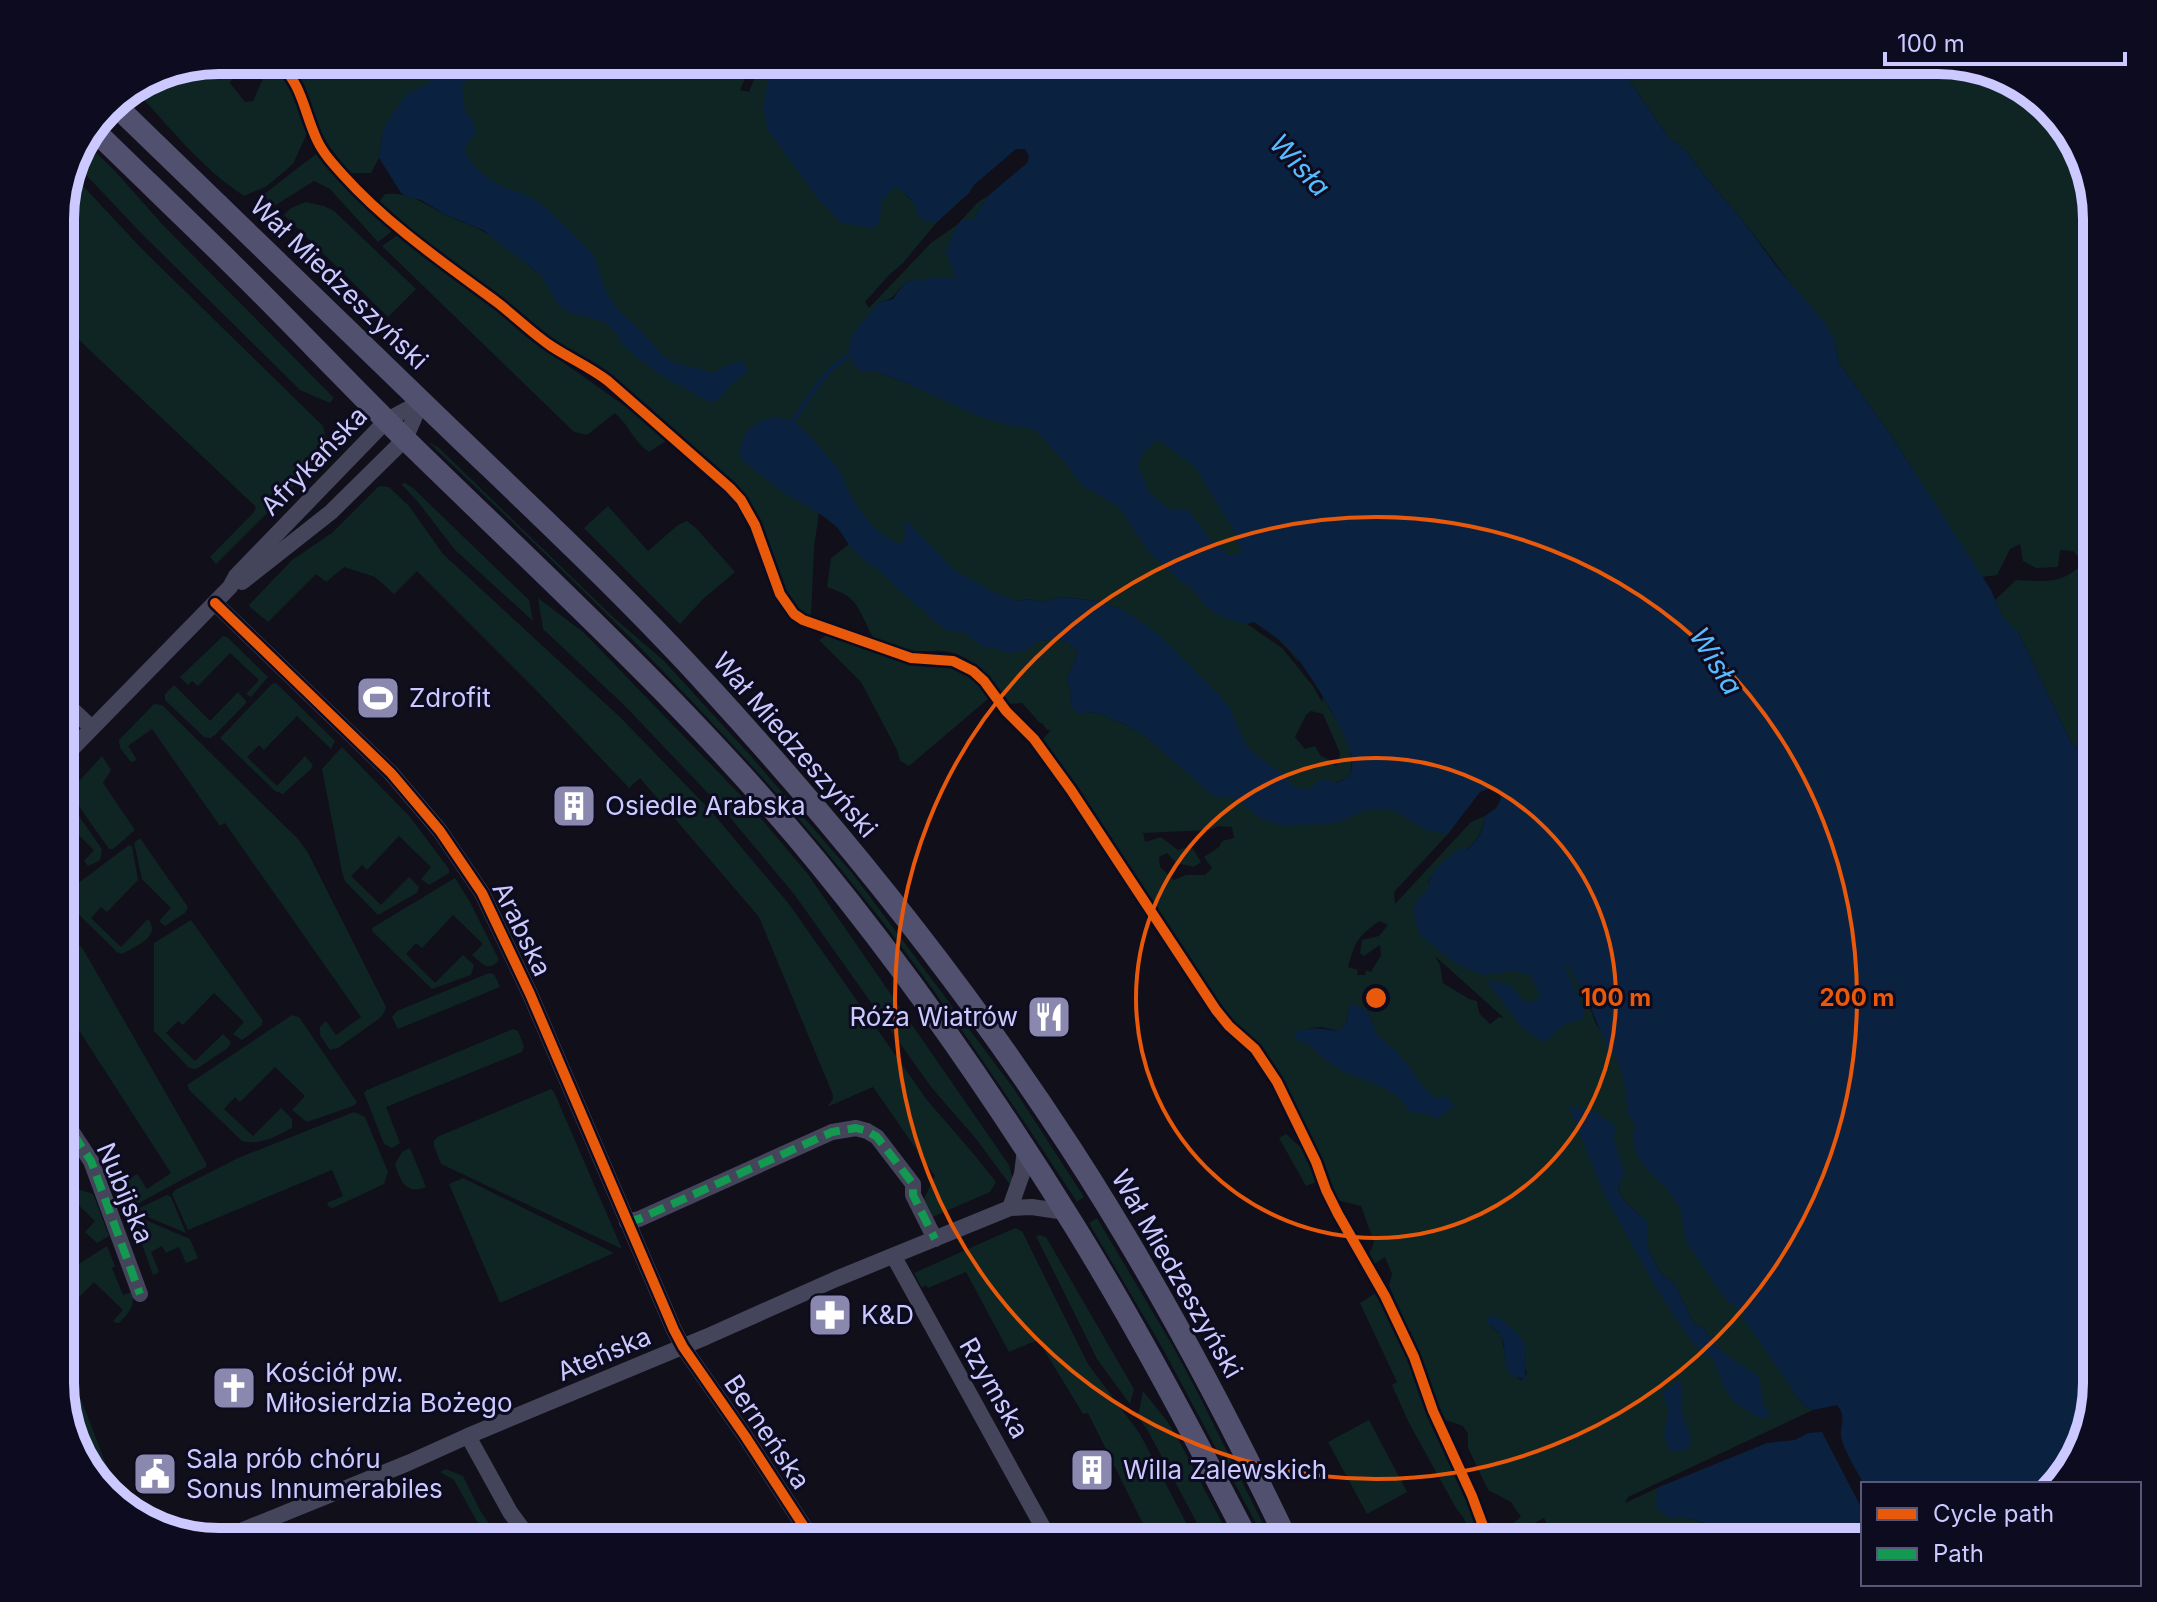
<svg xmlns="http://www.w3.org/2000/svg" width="2157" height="1602" font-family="Inter,sans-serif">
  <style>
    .green { fill: #0e2524; fill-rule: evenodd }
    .water { fill: #0a2240; fill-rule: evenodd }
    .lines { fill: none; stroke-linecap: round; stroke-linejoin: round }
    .stream { stroke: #0a2240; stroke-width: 5 }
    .minor { stroke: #44445b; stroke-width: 16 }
    .secondary { stroke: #51506f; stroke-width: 22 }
    .quiet { stroke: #139951; stroke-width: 8; stroke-dasharray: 16 8; stroke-linecap: butt }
    .cycleway-casing { stroke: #0d0b1f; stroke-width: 15 }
    .cycleway { stroke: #e8590c; stroke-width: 10 }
    .ring { fill: none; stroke: #e8590c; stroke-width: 4 }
    .labels { text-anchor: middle; stroke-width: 6; stroke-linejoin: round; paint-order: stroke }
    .street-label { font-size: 26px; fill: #cbc9ff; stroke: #0d0b1f }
    .poi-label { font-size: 26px; fill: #cbc9ff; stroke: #0d0b1f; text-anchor: start }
    .water-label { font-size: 28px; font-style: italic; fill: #57bcff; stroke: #0d0b1f }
    .rim { fill: none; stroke: #cbc9ff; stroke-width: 10 }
    .centre { fill: #e8590c; stroke: #0d0b1f; stroke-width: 4 }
    .ring-label { font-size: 24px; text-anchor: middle; font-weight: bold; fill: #e8590c; stroke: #0d0b1f; stroke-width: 6; stroke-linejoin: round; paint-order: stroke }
  </style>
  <rect width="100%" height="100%" fill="#100f1a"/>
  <g class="green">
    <path d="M219,60h17l4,5 -10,18 15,19 8,-1 12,-27 14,-4 14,16 16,43 -16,35 -26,22 -23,10c-43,-28 -76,-71 -111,-108l26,-16z"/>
    <path d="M285,60h447l13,19 -5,11 9,2 7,-18 -2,-14h15l146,144 55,-12 -33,30 -34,41 -14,12 -24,27 4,6 62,-65 27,-19 19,-21 12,-8 -17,25 13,59 -77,2c-13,9 -8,16 -28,21l-4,70 33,12 223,40 79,39 88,200c-14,-20 -26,-28 -45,-41l-7,2 35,24 31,38 9,16 1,-5c13,24 36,51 26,80l-16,7 -24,15 -54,-28 -34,-74 -63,-62 -35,-25 -26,-9 -34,-4 -20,5 -14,-3 -13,2 -69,-23 -198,-122 290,185 20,-2 10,5 7,6 1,5 -10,23 4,14 -1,13 19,7 12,2 27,12 16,9 28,24 150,44 144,5 -18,26 -54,58 1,12 76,-82 14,-6c-6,41 -37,36 -57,65l123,50 35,65 10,28 52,72 124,263 31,46 10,5 -185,87 -3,6 32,-15 110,-45 -98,73 17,1 18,6 5,-13 41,32h-108l-14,-7 -5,7h-17l-6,-11c-15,9 -31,11 -49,11l2,-4 -9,-20 -11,6 6,18h-46l6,-8 22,-17 -10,-15 -23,-12 -20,-42v-14l-5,-8 -24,-8 -50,-133 3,-11 -7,-17 -12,8 -4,-10 5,-13 -13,-36 -24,-6 -14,-34 -47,-97 -22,-29 -26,-21 -10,-13 -74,-117 -103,-148 10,-11h-4l-5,-7h-2l-18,-20 -16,1c-14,-20 -28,-44 -53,-51 -28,-8 -49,11 -78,-14 -4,-4 -7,-11 -9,-16 -12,-24 -14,-27 -39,-36l4,-29 18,-14 -11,-16 -19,-15 -5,34 -3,71 -11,-6 -12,-15 -38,-90 -15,-21 -109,-96 -21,-17 -57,-33 -57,-50 -78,-56 -34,-32 6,-8c25,-2 38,9 59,20 11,6 24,9 35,15 22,11 42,31 62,46l-159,-139 -3,22 -8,15h-21l-22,-22 -7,-14 -17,-52zM1311,711l12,3 17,39 -2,11 -3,2 -2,-4 -12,-6 -6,-10 -10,3 -10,-12 11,-22zM1219,826l13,1 2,11 -12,3 -3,6 -15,10 8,11 -7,7h-19l-12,5 -14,-13 -1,-10 8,-4 9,10 18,4 7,-5 -10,-16 -13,4 -17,-13 -16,5 -2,-9 66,-3zM1379,921l9,4 -9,11 -17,4 -2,13 4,3 16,-11 1,10 -10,17 -5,-2 -1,5h-8l1,-5 -10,-3c8,-27 8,-28 31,-46zM1435,956l69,62 -5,-1 -9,7 -11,-11 -2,-12 -8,-2 -26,-16 -3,-18zM1350,1006l18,5 6,18 -58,21 -13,-13 4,-8 14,-2 17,4 8,-7zM1603,1167l16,15 -1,9 6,10 23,21v25l14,27 13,9 20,41 9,4 12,17 13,12 -55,-47zM1487,1322l39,32 -2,10 3,10 -6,6c-18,-10 -15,-28 -20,-45z"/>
    <path d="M1615,60h323l97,33 46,56 16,70v567l-11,-25 -16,-21 -52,-108 -16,-16 -7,-16 21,-20c32,1 44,5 68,-17l-11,-12 -13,-1 -2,17 -22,1 -13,-7 -3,-17 -10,5 -13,26 -15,2 -92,-143 -51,-71 -4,-22 -92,-120 -30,-35 -28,-36 -17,-13z"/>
    <polygon points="83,140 115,171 162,224 334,398 330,403 300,390 139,231 73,161 77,148"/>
    <polygon points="316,154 327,163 395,229 378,242 330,189 314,181 274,206 263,195"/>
    <polygon points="70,172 142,249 323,426 328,446 291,489 216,564 210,557 254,512 256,507 60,322 60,209"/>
    <polygon points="306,202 324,206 334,211 416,289 388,317 284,215 291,208"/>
    <path d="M399,234l85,63 40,33 2,6 144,102 -21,14c-16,-11 -20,-27 -34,-39l-28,22 -13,-3 -192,-186z"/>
    <path d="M428,442l10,5 174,169 52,45 86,94 102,118 61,81 101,135 70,108 -7,5c-73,-111 -146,-222 -230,-325 -127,-157 -273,-297 -419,-435z"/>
    <polygon points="405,483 413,488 529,600 533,621 455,550 418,502 401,484"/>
    <polygon points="379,486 389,487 409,506 443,554 621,718 711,811 789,904 927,1100 972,1152 996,1182 990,1192 930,1218 922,1203 935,1176 873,1087 827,1107 833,1099 833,1095 759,917 640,778 629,788 538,692 417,571 394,594 375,577 344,567 326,582 316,574 268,622 251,608 249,605 292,560 332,533"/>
    <polygon points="608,506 648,551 678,525 687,521 696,528 735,572 703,599 680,624 584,528"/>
    <polygon points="538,598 583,632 594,643 749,804 807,873 1009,1165 1013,1180 1011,1186 977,1140 931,1087 794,894 723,809 624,705 543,629"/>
    <path d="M827,635c29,6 55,23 82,29 12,2 26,-2 37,0 19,2 34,19 43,34l-80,68 -9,-5 -3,-11 -36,-68 -42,-42z"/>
    <polygon points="223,636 227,637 268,677 251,697 246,694 259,680 230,653 198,686 192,681 188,685 180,677"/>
    <polygon points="276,683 335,741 331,749 297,716 264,750 259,745 247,757 277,786 305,756 313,765 311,769 283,794 275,791 220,738 272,684"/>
    <polygon points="174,685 210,721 238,692 246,701 246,703 215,735 211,738 204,737 165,700 165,694"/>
    <polygon points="154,704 162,705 298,839 307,851 386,1007 384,1013 380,1018 338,1048 330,1050 320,1035 320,1027 326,1021 336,1035 361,1017 225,823 220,826 152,729 128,746 137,760 131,762 120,748 119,740"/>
    <polygon points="342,747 410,817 449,869 449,873 429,885 421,879 431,867 399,836 367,870 362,865 351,876 381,905 409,877 419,887 417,893 378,915 345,881 342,872 322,769"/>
    <polygon points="102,756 111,770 103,783 135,830 113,849 109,849 69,792"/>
    <polygon points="64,799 69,802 102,849 101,857 99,861 88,866 84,861 94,850 66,823 60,828 60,801"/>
    <polygon points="140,838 188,907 185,913 165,926 159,921 171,908 142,879 134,843"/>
    <path d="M129,845l3,1 6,34 -31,32 -6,-5 -10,11 30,29 27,-28c14,17 -12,27 -26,35l-5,-2 -55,-54 2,-4z"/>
    <path d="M455,878l16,26 28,56c-10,13 -18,3 -27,-5l11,-11 -30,-29 -31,33 -6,-5 -10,11 29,29 28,-28 11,10 -3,10 -39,14 -60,-58v-3z"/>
    <polygon points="191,920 263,1021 261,1026 242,1040 233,1034 244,1022 214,993 183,1025 178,1021 166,1033 195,1061 223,1034 231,1042 228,1048 198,1068 193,1069 188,1067 154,1031 154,943"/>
    <polygon points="60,926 83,949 206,1163 206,1167 137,1204 132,1205 126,1201 120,1185 137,1174 147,1189 171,1173 60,1001"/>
    <polygon points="489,973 494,974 500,987 398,1029 392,1017 397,1011"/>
    <path d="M292,1015l7,2 58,85 -4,4 -46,16 -15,-12 13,-14 -30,-29 -35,35 -5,-5 -11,12 29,27 28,-28 11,11v9c-15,8 -33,18 -50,13l-52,-50 -3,-6z"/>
    <polygon points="513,1029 518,1031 524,1046 522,1052 386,1107 400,1143 392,1148 384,1144 364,1093 367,1090"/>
    <polygon points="551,1089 554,1092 622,1249 441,1164 434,1146 434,1141 437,1137"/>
    <polygon points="354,1112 365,1117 388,1172 384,1184 333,1208 329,1207 327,1203 343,1196 332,1170 188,1230 172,1194 175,1190 238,1158"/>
    <polygon points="1286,1134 1309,1155 1319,1181 1306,1186 1279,1138"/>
    <path d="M410,1148l16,39c-20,8 -26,-6 -31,-23l7,-12z"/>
    <polygon points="463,1178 614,1253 500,1303 449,1184"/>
    <polygon points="60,1183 93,1194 109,1236 97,1243 85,1232 95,1221 67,1194 60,1199"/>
    <polygon points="167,1195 171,1197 186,1233 133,1211"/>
    <polygon points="136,1216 190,1239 198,1258 186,1263 179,1247 166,1253 162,1246 151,1252 159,1272 153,1275 133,1219"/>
    <polygon points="1097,1218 1171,1343 1199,1395 1272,1542 1266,1542 1163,1349 1089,1223"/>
    <polygon points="1015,1228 1022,1231 1088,1364 1140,1434 1196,1542 1152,1542 1088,1413 1083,1414 1038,1340 1009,1352 966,1272 928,1288 926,1285 922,1288 914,1273"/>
    <polygon points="1039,1235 1046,1237 1134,1389 1130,1404 1097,1359 1036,1236"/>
    <path d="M107,1246l8,20 -3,2 11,27 9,-3c4,14 -4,22 -13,31h-3l-3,-2 10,-11 -29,-28 -31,32 -3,-2v-36z"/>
    <polygon points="1377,1292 1396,1328 1435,1426 1470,1500 1485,1542 1476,1542 1463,1517 1456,1508 1409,1423 1392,1385 1397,1382 1360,1303"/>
    <polygon points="1143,1391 1167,1421 1176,1435 1232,1542 1207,1542 1147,1429 1138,1417"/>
    <polygon points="81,1399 112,1480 102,1484 88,1467 64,1405"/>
    <polygon points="1369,1420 1407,1492 1367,1514 1328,1442"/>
    <polygon points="446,1469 463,1476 481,1512 502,1542 491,1542 483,1532 454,1480 440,1472"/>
  </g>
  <g class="water">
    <path d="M452,60h30l-20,26 3,27 6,4 5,16 -12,15c6,18 23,31 40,39 12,5 23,7 34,15 19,13 33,32 51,47l6,9 10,33 15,21 22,20 21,24 13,7 37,10 18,-10 12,-1 5,9 -14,11 -17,19h-9l-44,-24 -29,-21 -13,-12 -7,-13 -11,-9 -36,-10 -10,-7 -17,-30 -58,-45 -37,-15 -25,-15 -13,-3 -7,-4 -22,-35 3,-22 5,-14 20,-28 22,-11 11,-14z"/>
    <path d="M763,60h852l53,77 17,13 28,36 30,35 34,46 48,56 10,18 4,22 51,71 101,156 11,26 16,16 52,108 16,21 11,25v597l-33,97 -5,4h-195c-6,-11 -22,-37 -23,-48 -1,-13 6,-19 -4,-31l-24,5 -10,-5 -68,-99 -10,-7 -39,-58 -6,-33 -12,-18 -26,-26 -7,-15 -2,-13 3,-10 -8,-12 -4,-34 -7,-21 -10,-12 -21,-51 -19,-32 -3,1 19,43v11c-7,2 -14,3 -20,7 -9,6 -10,11 -21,16l-21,-16 -33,-44v-2l24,6 12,16h11l5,-7 -10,-20 -15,-4 -33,4c-9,-6 -15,-6 -24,-11 -12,-6 -24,-20 -37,-27 -7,-22 -14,-32 7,-47 0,-20 18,-31 33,-42l7,1c11,-10 15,-18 17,-33l11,-8 5,-9 -1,-5 -8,-6 -12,4 -32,42 -22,-4 -31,-19 -11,-2h-15l-36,15 -53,1 -20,-7 -21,-17 -7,-3 -19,-2 -69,-61 -16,-9 -27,-12 -12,-2 -11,2 -8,-9 1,-13 -4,-14 10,-23 -1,-5 -7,-6 -10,-5 -20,2 -17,11 -14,1 -12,-5 -13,-1 -19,-15 -19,-2 -48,-42 -18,-18 -13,-8 -17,-17 -11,-17 -13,-11 -38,-22 -41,-32 -6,-7c1,-17 4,-26 20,-34 28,-13 46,8 62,28 6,7 15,15 20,24 2,4 2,8 4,12 10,22 31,51 54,58l5,-6 -1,-15 4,-1 46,48 37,21 25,10 13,-2 14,3 20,-5 33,4 27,9 35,24 63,63 8,9 15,35 10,13 31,22 8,10 14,4 15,-11 14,4 13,-6c2,-6 4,-12 3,-19 -3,-24 -49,-97 -67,-114 -10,-8 -21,-15 -31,-22l-8,2 -21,-6 -19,-11 -13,-18 -15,-10 -30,-28 -29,-44 -37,-22 -17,-23 -27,-29 -11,-6 -16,-1 -35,-11 -67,-31 -33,-12 -14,-1 -8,-5 -5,-19 4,-14 27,-31 13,-3 10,-14 5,-4 35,-4 13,2 -10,-28c5,-10 9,-24 16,-32l10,1 17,-25 38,-32 2,-7 -4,-7h-9l-42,36 -4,7 -33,30 -13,-1 -6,-5c-2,-15 -11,-21 -23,-30l-13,14 -3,23 -5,5 -33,-5 -22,-23 -51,-70 -5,-23 4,-21v-12zM1157,439l32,23 8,8 37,61 8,21 -11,4 -21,-16 -22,-31 -18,1 -21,-17 -11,-28 5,-12z"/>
    <path d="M1354,1005l14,6 6,18 6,9 15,12 15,18 10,16 16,15 10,-3 9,10 -19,13 -6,-4 -20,-3c-16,-30 -50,-29 -76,-46 -14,-8 -20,-23 -36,-25l-4,-5 2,-4c17,-6 25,-3 42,-1l8,-7 4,-18z"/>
    <polygon points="1569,1106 1594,1111 1615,1126 1614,1140 1625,1175 1619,1182 1618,1191 1624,1201 1647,1222 1647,1247 1661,1274 1674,1283 1694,1324 1703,1328 1715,1345 1729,1357 1759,1376 1763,1403 1770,1414 1767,1418 1755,1416 1733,1401 1723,1385 1714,1361 1694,1344 1678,1322 1654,1284 1605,1196"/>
    <path d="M1496,1316c11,6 30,22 30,36 0,7 -2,8 -1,14 0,5 1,9 0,13 -28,-2 -16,-28 -24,-43 -2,-5 -10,-10 -14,-14l1,-4z"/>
    <path d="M1677,1382l6,1c-3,11 -3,22 0,33 4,12 10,19 7,31l-10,5 -10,-1 -6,-16 5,-25 -7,-18z"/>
    <polygon points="1822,1432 1863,1511 1863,1542 1742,1542 1737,1533 1726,1523 1705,1523 1686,1517 1669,1517 1656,1508 1657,1488 1767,1443 1795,1440 1808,1433"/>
  </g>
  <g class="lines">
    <path class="stream" d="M793,421c16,-23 32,-52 57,-66"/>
    <g class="minor">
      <polyline points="242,582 331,512 405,439 421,402"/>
      <polyline points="215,603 391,773 440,831 482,893 530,994 674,1330 683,1347 745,1436 814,1542"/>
      <polyline points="60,698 92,728"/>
      <polyline points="60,761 230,587 236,576 387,420 421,402"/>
      <polyline points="60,1114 91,1161 140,1294"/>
      <polyline points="1010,1208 1022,1174 1025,1149"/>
      <polyline points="627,1222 639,1219 832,1132 856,1128 867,1131 877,1137 913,1184 913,1195 935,1239"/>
      <polyline points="894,1257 1051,1542"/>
      <polyline points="468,1436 510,1512 532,1542"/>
      <polyline points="216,1541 408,1463 468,1436 706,1337 836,1279 1010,1208 1032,1207 1065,1212"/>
    </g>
    <g class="secondary">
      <path d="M112,102c104,100 207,201 311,301 97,94 196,185 287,285 131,143 254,296 360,459 82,126 153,259 218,395"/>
      <path d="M92,128c53,52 107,103 159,155 52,52 103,106 156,158 141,138 287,270 412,423 94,115 178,237 256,363 63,102 119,209 174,315"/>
    </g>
    <g class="quiet">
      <polyline points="60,1114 91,1161 140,1294"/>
      <polyline points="627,1222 639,1219 832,1132 856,1128 867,1131 877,1137 913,1184 913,1195 935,1239"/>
    </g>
    <g class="cycleway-casing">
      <g id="cycleway">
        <path d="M276,60c27,24 27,50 41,80 6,13 16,24 26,35 45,50 101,88 155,128 18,14 34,30 53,43 18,12 39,21 57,35l122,107 11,12 14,25 25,69 14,20 9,6 108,38 42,3 20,10 11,10 22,30 28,28 37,51 145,220 13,16 26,23 22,33 39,80 10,28 12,24 47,82 29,61 19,54 39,85 17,46"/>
        <polyline points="215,603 391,773 440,831 482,893 530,994 674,1330 683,1347 745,1436 814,1542"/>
      </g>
    </g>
    <use href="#cycleway" class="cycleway"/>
  </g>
  <g class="ring">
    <circle cx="1376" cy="998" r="240"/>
    <circle cx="1376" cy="998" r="481"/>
  </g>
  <defs>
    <g id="stadium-square" transform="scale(2.3)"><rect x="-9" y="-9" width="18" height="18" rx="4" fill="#8a88af" stroke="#0d0b1f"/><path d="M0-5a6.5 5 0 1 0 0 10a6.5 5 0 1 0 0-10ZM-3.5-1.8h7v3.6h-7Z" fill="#fff"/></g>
    <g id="building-square" transform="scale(2.3)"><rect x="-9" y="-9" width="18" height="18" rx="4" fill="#8a88af" stroke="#0d0b1f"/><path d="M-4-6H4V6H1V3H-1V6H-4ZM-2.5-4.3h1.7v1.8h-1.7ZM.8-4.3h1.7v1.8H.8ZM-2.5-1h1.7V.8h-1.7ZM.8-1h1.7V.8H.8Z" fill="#fff"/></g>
    <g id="restaurant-square" transform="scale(2.3)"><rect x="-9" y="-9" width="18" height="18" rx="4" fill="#8a88af" stroke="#0d0b1f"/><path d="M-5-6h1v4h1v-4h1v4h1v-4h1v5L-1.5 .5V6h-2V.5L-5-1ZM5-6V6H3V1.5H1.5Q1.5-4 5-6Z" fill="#fff"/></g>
    <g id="pharmacy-square" transform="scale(2.3)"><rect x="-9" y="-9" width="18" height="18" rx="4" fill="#8a88af" stroke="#0d0b1f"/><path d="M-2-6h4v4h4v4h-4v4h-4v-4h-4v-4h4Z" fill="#fff"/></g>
    <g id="church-square" transform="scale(2.3)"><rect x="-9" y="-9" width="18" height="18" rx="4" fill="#8a88af" stroke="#0d0b1f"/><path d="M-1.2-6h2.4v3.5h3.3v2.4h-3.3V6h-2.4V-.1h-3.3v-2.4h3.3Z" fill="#fff"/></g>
    <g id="civic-square" transform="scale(2.3)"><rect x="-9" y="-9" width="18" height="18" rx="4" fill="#8a88af" stroke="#0d0b1f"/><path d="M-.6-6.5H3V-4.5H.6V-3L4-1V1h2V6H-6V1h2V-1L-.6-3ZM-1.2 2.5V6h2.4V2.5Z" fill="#fff"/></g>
  </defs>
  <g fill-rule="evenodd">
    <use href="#stadium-square" x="378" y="698"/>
    <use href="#building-square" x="574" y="806"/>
    <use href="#restaurant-square" x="1049" y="1017"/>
    <use href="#pharmacy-square" x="830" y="1315"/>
    <use href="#church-square" x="234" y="1388"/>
    <use href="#building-square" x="1092" y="1470"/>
    <use href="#civic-square" x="155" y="1474"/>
  </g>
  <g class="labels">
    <g class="street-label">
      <text transform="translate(339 283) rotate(44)" y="9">Wał Miedzeszyński</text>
      <text transform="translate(314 461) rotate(-46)" y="9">Afrykańska</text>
      <text transform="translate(795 745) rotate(49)" y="9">Wał Miedzeszyński</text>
      <text transform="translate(522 929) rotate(64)" y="9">Arabska</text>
      <text transform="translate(125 1193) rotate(67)" y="9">Nubijska</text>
      <text transform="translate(1177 1274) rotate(60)" y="9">Wał Miedzeszyński</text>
      <text transform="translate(604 1354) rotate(-23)" y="9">Ateńska</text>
      <text transform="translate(994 1388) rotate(60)" y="9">Rzymska</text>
      <text transform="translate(767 1432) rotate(56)" y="9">Berneńska</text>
    </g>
    <g class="poi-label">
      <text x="409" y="707">Zdrofit</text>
      <text x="605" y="815">Osiedle Arabska</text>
      <text x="1018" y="1026" text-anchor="end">Róża Wiatrów</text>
      <text x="861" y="1324">K&amp;D</text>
      <text x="265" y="1382">Kościół pw.<tspan x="265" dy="30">Miłosierdzia Bożego</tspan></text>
      <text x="186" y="1468">Sala prób chóru<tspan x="186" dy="30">Sonus Innumerabiles</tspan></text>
      <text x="1123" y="1479">Willa Zalewskich</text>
    </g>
    <g class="water-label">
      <text transform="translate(1300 165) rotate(47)" y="10">Wisła</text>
      <text transform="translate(1716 661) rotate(58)" y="10">Wisła</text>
    </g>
  </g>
  <path d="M0 0H2157V1602H0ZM219 74H1938A145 145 0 0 1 2083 219V1383A145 145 0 0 1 1938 1528H219A145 145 0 0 1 74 1383V219A145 145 0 0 1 219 74Z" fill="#0d0b1f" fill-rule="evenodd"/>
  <path class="rim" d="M219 74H1938A145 145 0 0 1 2083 219V1383A145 145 0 0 1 1938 1528H219A145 145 0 0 1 74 1383V219A145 145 0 0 1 219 74Z"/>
  <circle cx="1376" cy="998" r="12" class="centre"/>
  <g class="ring-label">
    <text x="1616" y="1006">100 m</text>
    <text x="1857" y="1006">200 m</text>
  </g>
  <rect x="1861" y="1482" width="280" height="104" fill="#0d0b1f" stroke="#595779" stroke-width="2"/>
  <rect x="1877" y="1508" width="40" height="12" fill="#e8590c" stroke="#595779" stroke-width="2"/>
  <text x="1933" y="1522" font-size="24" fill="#cbc9ff">Cycle path</text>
  <rect x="1877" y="1548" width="40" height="12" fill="#139951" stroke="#595779" stroke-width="2"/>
  <text x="1933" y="1562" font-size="24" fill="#cbc9ff">Path</text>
  <path d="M1885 52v12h240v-12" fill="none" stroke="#cbc9ff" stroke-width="4"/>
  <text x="1897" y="52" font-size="24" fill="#cbc9ff" stroke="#0d0b1f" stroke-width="6" paint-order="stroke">100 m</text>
</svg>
